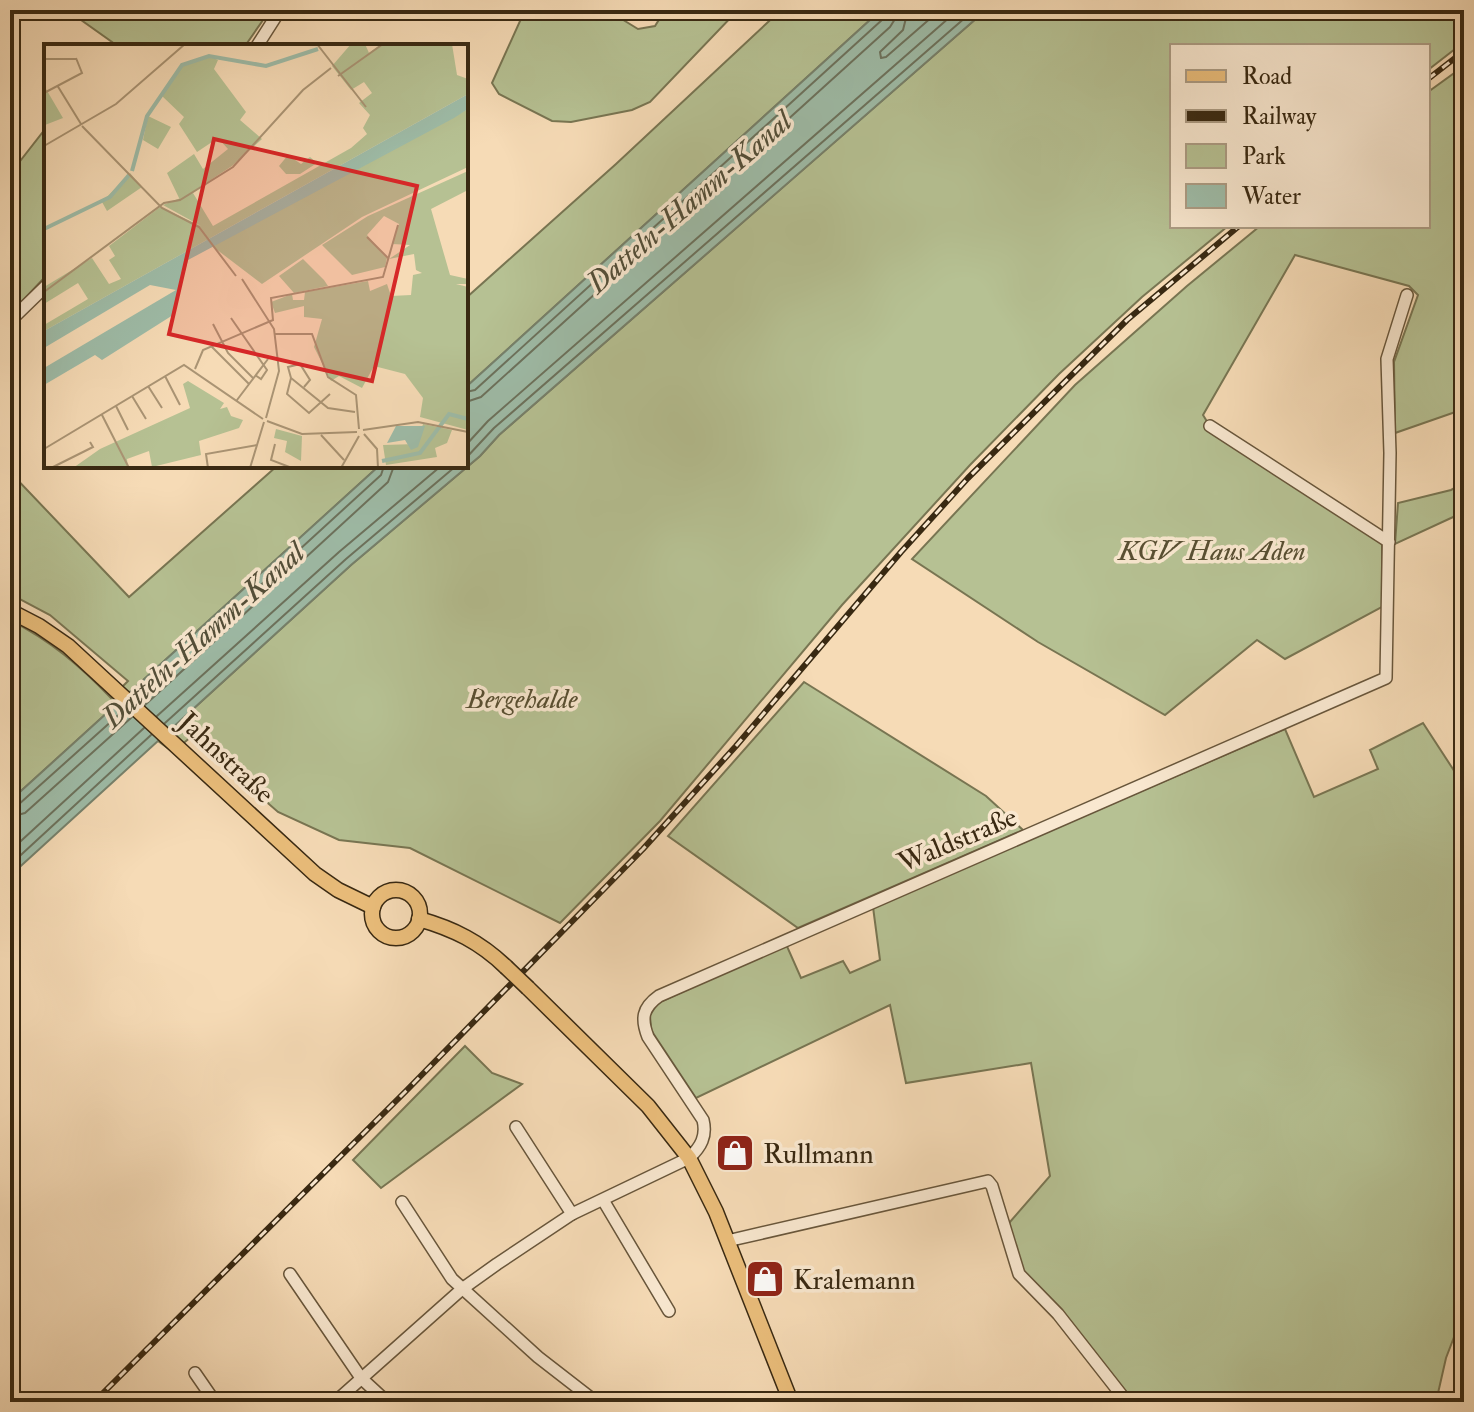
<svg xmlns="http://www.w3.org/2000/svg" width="1474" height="1412" font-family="'IM FELL Double Pica',serif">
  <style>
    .green { fill: #b6c193; stroke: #787552; stroke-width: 2 }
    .water { fill: #9ebca8; stroke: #76816c; stroke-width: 2 }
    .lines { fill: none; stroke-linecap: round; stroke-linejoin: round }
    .shore { stroke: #6c725d; stroke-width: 2 }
    .minor-casing { stroke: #68563b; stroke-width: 14 }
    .major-casing { stroke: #392912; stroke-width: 17 }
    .minor { stroke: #f9e8d0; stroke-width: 11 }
    .major { stroke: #ebbe7b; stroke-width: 14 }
    .rail-casing { stroke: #392912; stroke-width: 6 }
    .rail { stroke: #f9e8d0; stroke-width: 3; stroke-dasharray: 9; stroke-linecap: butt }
    .major-bridge-casing { stroke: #392912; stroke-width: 17; stroke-linecap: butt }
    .major-bridge { stroke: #ebbe7b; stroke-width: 14 }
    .labels { text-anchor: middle; stroke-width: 7; stroke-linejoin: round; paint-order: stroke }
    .park-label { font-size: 28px; font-style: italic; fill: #584f32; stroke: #f9e8d0 }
    .street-label { font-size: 28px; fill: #392912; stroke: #f9e8d0 }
    .poi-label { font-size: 28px; fill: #392912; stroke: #f9e8d0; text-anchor: start }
    .water-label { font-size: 30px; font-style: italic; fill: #524e38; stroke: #f9e8d0 }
    .inset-river { fill: none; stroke: #9ebca8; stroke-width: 4 }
    .inset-road { fill: none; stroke: #aa9474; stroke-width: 2 }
    .view { fill: #d62828; fill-opacity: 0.15; stroke: #d62828; stroke-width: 4 }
    .inset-edge { fill: none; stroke: #392912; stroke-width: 4 }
  </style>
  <rect width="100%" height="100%" fill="#f6dbb6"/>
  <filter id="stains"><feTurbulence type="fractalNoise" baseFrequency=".0025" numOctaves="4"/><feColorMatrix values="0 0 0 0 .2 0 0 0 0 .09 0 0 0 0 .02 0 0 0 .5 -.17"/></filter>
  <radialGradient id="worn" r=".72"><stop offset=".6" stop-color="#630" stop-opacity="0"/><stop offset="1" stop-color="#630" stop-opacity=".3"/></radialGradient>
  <g class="green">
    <polygon points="67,10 270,10 245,46 109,46 112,42"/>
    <polygon points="525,10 607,10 638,29 655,26 665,10 738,10 650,102 632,110 571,122 552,121 499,94 492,83"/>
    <polygon points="781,10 881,10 466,387 466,298 616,164"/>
    <polygon points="986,10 1464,10 1464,42 1428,70 1428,46 1172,46 1172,226 1228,226 1142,297 1059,374 970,465 842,605 660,821 560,923 410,848 339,840 278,812 192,736 173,752 158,741 351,565 480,456 499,435"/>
    <polygon points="1464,66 1464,409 1395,433 1394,362 1418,295 1409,286 1295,255 1203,415 1216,436 1382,542 1382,607 1285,659 1257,640 1165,715 1038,642 912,559 1075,385 1187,286 1260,226 1428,226 1428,92"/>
    <polygon points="46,128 46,276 10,314 10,174"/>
    <path d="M277,466h102l-369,335v-181c40,20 70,46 101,78l17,-17 -78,-66 -40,-21v-122l119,125z"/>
    <polygon points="1464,483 1464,512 1395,544 1398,503 1451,490"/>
    <polygon points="804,682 986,796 1023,830 798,928 668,836"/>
    <polygon points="1423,723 1464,786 1464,1311 1446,1358 1436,1402 1131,1402 1022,1269 1009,1223 1050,1176 1031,1063 906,1083 890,1005 696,1098 651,1030 650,1015 658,1003 786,944 801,978 843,961 850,973 880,960 873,907 1285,729 1314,797 1378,769 1370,750"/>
    <polygon points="465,1046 492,1073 522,1084 381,1188 353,1160"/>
  </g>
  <polygon class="water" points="881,10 986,10 499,435 480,456 351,565 12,874 10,904 10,801 379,466 466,466 466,387"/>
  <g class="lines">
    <g class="shore">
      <polyline points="908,10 903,30 880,52 881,58 886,57 940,10"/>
      <polyline points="466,392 475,390 883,19 886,10"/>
      <polyline points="466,402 481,397 890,27 895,19 896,10"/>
      <polyline points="466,445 488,421 958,10"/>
      <polyline points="466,458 494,428 974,10"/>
      <polyline points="137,698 381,475 384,466"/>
      <polyline points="145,705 388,482 394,466"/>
      <polyline points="157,716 339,552 441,466"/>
      <polyline points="165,723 346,559 456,466"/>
      <polyline points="10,807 18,805 124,710"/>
      <polyline points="10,817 25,813 132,717"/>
      <polyline points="10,851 144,728"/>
      <polyline points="10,865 151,735"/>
    </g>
    <g class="minor-casing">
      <g id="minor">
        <polyline points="257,46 280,10"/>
        <polyline points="10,321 46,286"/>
        <polyline points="1210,426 1389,542"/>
        <polyline points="516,1127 572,1214"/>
        <polyline points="603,1200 669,1311"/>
        <polyline points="402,1202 452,1279 538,1357 596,1402"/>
        <polyline points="727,1241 988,1181 992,1186 1019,1274 1058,1314 1127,1402"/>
        <polyline points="290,1274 361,1378 387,1402"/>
        <polyline points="195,1373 215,1402"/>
        <path d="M335,1402l127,-113 35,-25 75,-50 117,-56c12,-11 18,-22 14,-38l-55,-83c-7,-18 -6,-29 11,-41l727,-318 4,-225 -3,-94 20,-64"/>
      </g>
    </g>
    <g class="major-casing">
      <g id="major">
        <polyline points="10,611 39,626 68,646 315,874 338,890 373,907"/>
        <circle cx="396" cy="914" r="24"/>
        <path d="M419,919c35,10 61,23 87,48"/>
        <polyline points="528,988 648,1106 689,1158 716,1212 791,1402"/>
      </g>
    </g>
    <use href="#minor" class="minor"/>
    <use href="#major" class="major"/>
    <g class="rail-casing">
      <g id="rail">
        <polyline points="1428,79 1464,51"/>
        <polyline points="94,1402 406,1091 643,849 736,746 901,552 968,478 1127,320 1239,226"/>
      </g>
    </g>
    <use href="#rail" class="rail"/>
    <g class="major-bridge-casing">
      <polyline id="major-bridge" points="506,967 528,988"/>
    </g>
    <use href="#major-bridge" class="major-bridge"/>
  </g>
  <defs>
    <g id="shop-square" transform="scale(2)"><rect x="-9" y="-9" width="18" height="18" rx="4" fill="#8f2418" stroke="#f9e8d0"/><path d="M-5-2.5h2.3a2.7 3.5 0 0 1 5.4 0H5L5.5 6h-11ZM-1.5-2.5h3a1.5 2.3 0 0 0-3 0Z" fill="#fff"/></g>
  </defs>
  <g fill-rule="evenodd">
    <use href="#shop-square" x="735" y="1153"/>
    <use href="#shop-square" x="765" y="1279"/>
  </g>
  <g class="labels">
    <g class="park-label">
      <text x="1212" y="560">KGV Haus Aden</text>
      <text x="522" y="708">Bergehalde</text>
    </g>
    <g class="street-label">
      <text transform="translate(227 757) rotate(43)" y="10">Jahnstraße</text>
      <text transform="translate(957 839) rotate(-23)" y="10">Waldstraße</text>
    </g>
    <g class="poi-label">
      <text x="763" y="1163">Rullmann</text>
      <text x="793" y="1289">Kralemann</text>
    </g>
    <g class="water-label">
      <text transform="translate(689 202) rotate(-41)" y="10">Datteln-Hamm-Kanal</text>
      <text transform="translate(203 635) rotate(-42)" y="10">Datteln-Hamm-Kanal</text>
    </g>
  </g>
  <g transform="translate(44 44)">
    <rect width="424" height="424" fill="#f6dbb6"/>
    <path d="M307,0h14l4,9 12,-9h71l5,31 11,4v15l-424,237v-6l44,-26 -10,-16 -34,21v-17l48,-29 17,26 12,-5 -12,-19 6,-4 -6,-10 51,-39 41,19 -38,-21 30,-12 20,33 138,-78 16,-14 -4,-6 7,-13 -11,-12 13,-10 -8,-11 -13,8 -19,-24zM165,12l9,4 -4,9 32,43 -6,8 22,19 -30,27 -52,34 -13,-27 27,-19 9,15 25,-20 -10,-11 -21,14 -18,-28 5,-7 -22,-21 20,-32zM2,45l17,29 -18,7 -1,-30zM424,65v58l-106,50 -100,67 -50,-38zM104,72l23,11 -13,22 -15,-9zM244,111l13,9 9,-7 7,6 -17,11h-14l-7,-8zM424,127v19l-37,19 19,66 18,4v5h-12l12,3v143l-48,-13 3,-19 -18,-24 -31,-8 -12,22 -23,-12 -8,5 -17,-34 8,-28 -18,-2v-11l-29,7 -4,-11 21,-8 1,6h11l1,-8 63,-11 2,10 17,-7 4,12 20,-1 2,-20 9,-2 -6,-3 -2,-16 -25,5 21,-14 -18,-1 7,-20 -15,-8 -17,19 20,23 -2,9 -33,8 -30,-30 46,-29zM86,129l12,14 -35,24 -5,-9zM259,215l21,21 4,6 -34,7 -15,-17zM144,337l36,22 -4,6 7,-2 4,9 12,4 -4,8 -40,13 2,14 -49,12 -3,-16 -22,8 1,9h-55l27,-19 90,-41 -7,-24zM379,380l29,6 -5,13 -12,5 2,9 -51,8 -3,-20 34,-1zM232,385l26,7 -1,25 -16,-9 2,-11 -13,-3z" fill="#b6c193"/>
    <path d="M424,50v15l-14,9 -266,142 -15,55 -71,45 -7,-5 -51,30v-17l132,-78 -26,-5 -106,63v-17zM352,382h29l-7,21 -7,3 -6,-10 -18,3z" fill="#9ebca8"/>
    <path class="inset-river" d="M88,127l15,-55 35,-51 27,-9 57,10 52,-17M0,185l66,-32 19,-22M338,417l38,-8 29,-39 19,5"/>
    <path class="inset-road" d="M273,0l49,63M0,15h32M294,32l45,-32M13,41l24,39M0,49l38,-20 -6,-15M38,82l80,82 37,19 37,49M0,102l72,-42 69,-60M323,193l21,21M198,235l32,50 5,42 -13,47M0,248l120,-89 16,-3 53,-33 70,-77 28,-22M187,274l36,52 -6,9 -6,-4M169,280l15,29 25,25M231,290h37l16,43 28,18 3,34M167,302l38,38M151,325l8,-19 70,-30 -2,-22 112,-21 15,-52M121,332l15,29M247,334l-4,16 22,19 21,-19M104,342l14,22M260,343l6,-7 -10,-16 -12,3 3,11 37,30 27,4M88,352l14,23M193,356l31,-41M72,362l12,24M58,371l27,53M223,377l35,13 55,-2M319,386l55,-8 50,10M320,390l13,15 1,19M277,391l23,25M231,400l-4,16 21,8M0,405l140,-84 79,54M7,424l42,-21 -3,-5M164,424l-2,-14 51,-9M206,424l14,-46M297,424l18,-32"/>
    <path class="view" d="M170,95l203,47 -45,195 -203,-47z"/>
    <rect width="424" height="424" class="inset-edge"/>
  </g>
  <rect width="1474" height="1412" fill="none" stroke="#f6dbb6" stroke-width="40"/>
  <rect x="12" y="12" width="1450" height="1388" fill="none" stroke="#392912" stroke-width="4"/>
  <rect x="20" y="20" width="1434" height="1372" fill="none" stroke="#392912" stroke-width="2"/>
  <rect x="1170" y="44" width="260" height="184" fill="#f9e8d0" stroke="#ac9c84" stroke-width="2"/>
  <rect x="1186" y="70" width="40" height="12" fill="#ebbe7b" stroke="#ac9c84" stroke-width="2"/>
  <text x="1242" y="84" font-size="24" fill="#392912">Road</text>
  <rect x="1186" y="110" width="40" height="12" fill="#392912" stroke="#ac9c84" stroke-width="2"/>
  <text x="1242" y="124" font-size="24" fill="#392912">Railway</text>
  <rect x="1186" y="144" width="40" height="24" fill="#b6c193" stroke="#ac9c84" stroke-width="2"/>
  <text x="1242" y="164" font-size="24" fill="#392912">Park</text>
  <rect x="1186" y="184" width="40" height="24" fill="#9ebca8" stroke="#ac9c84" stroke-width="2"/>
  <text x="1242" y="204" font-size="24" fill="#392912">Water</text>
  <rect width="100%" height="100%" filter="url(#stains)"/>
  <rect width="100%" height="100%" fill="url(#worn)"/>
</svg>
